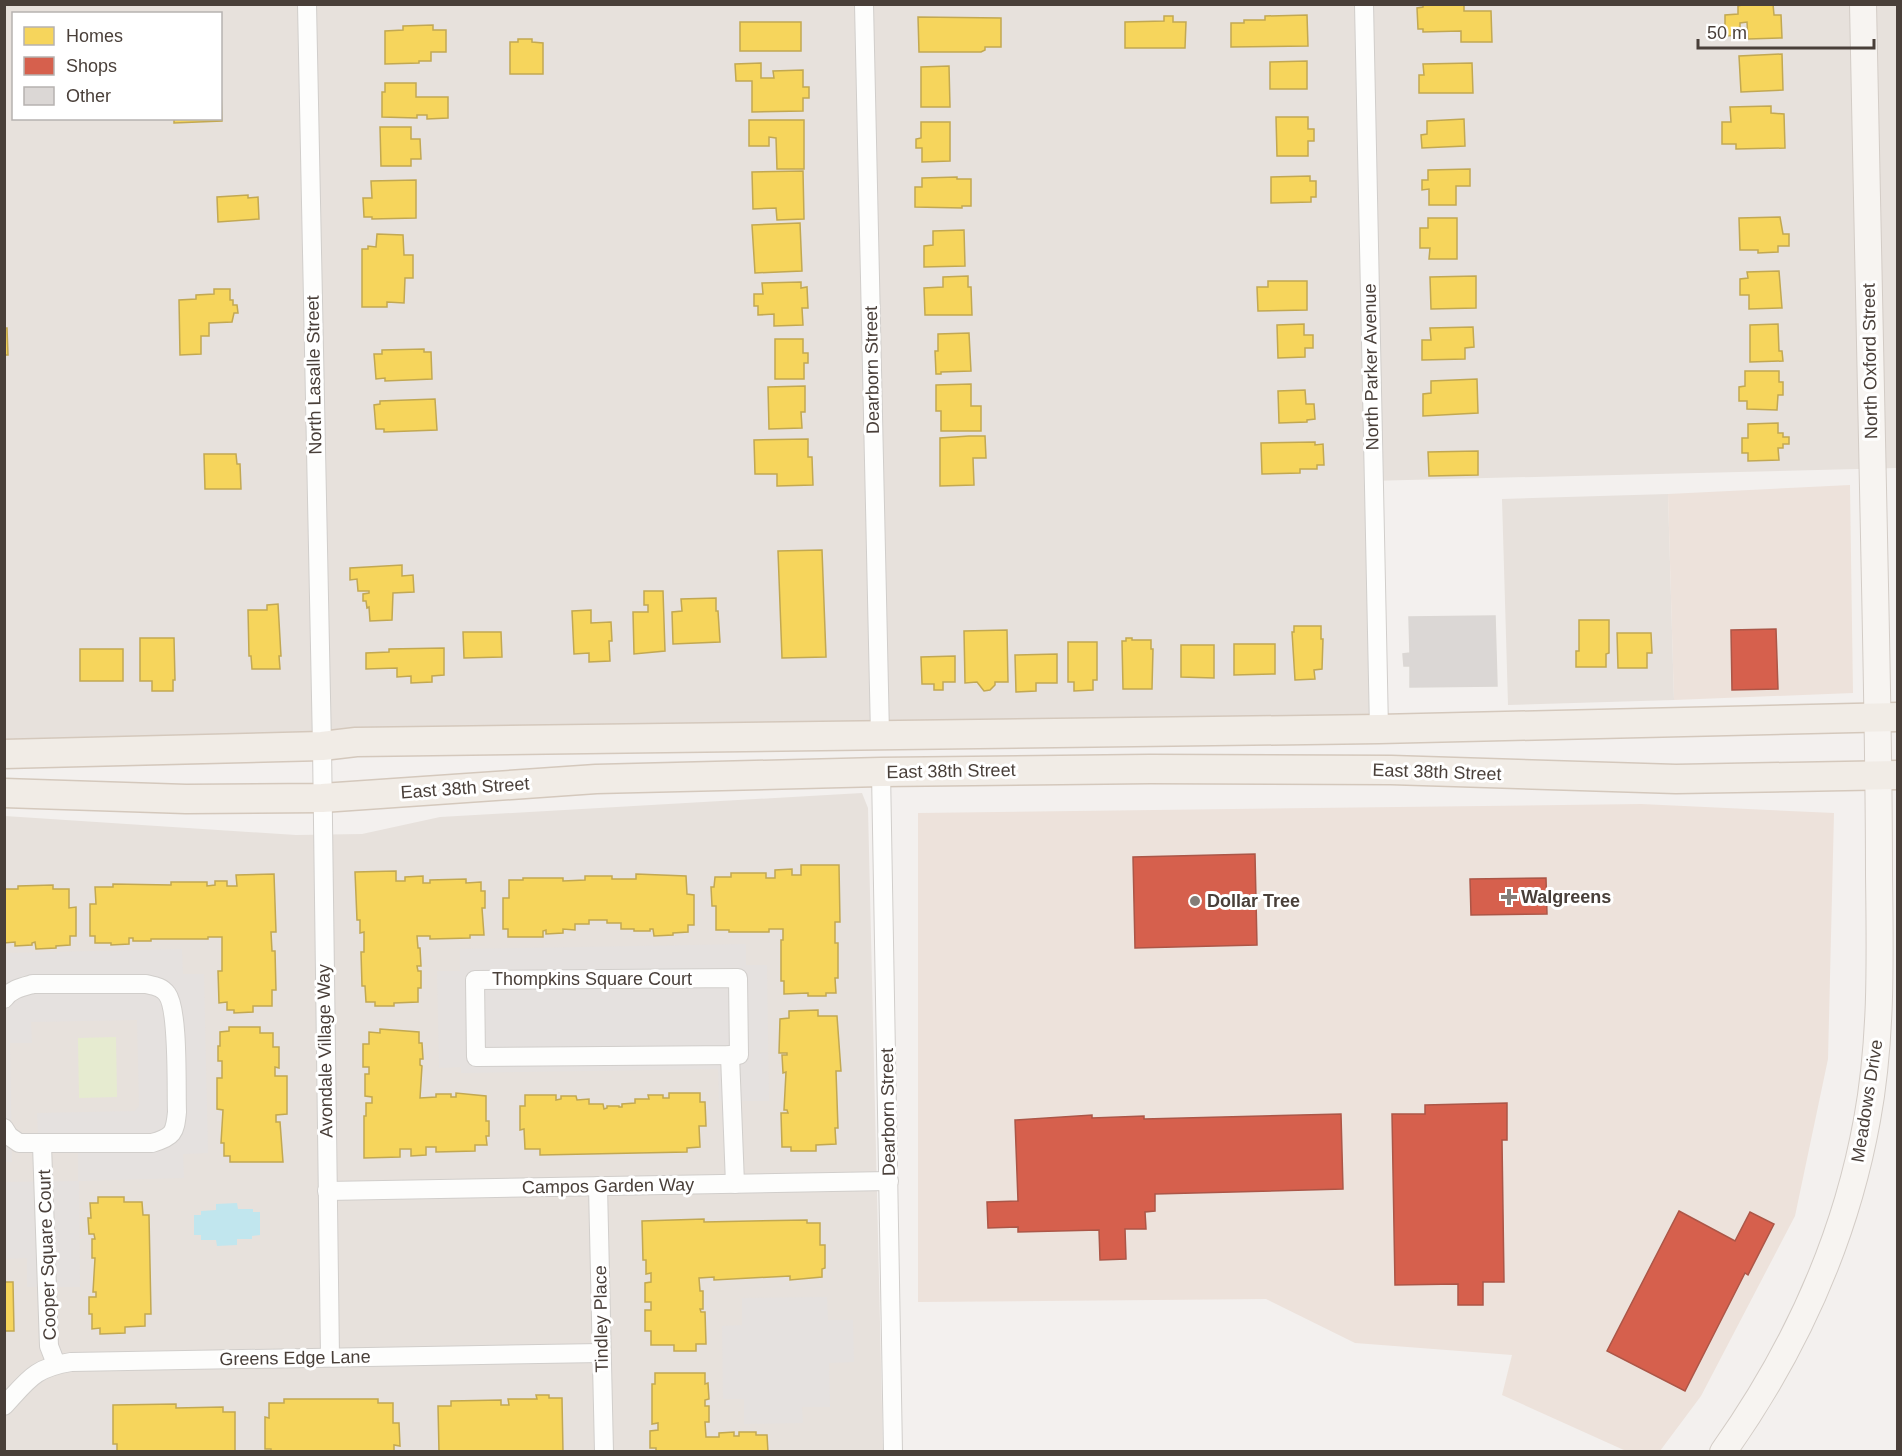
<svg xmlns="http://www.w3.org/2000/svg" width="1902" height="1456" font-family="Arial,sans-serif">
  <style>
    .residential { fill: #e7e1dc; fill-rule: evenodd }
    .commercial { fill: #ede2db }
    .green { fill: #e6ebd0 }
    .parking { fill: #e5e1df }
    .water { fill: #c1e6ee }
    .homes { fill: #f6d55c; stroke: #c2a852; stroke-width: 1.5 }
    .shops { fill: #d6604d; stroke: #ac5647; stroke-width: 1.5 }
    .building { fill: #dbd7d5; stroke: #dbd7d4; stroke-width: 1.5 }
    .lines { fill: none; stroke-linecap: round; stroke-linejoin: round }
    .street-casing { stroke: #d1cecb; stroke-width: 20 }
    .secondary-casing { stroke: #d3ccc6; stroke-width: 28 }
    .primary-casing { stroke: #d4c8bc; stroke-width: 31 }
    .street { stroke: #fdfdfc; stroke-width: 18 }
    .secondary { stroke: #f7f4f1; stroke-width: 26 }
    .primary { stroke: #f1ece6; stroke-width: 28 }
    .poi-dot { fill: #847d78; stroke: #fff; stroke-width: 2 }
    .labels { text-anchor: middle; stroke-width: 6; stroke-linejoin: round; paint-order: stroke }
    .street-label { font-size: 18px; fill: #493f39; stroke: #fff }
    .poi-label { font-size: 18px; font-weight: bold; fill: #493f39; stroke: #fff; text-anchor: start }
  </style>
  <rect width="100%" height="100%" fill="#f3f0ee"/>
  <g class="residential">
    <path d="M4,5h1893v463l-529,13 1,244 -1364,20zM14,14h206v104h-206z"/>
    <polygon points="1668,494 1674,700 1508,705 1502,499"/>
    <polygon points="862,793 868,808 883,1451 6,1452 5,816 296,835 362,834 440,817"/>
  </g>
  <g class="commercial">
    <polygon points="1850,485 1853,693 1674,700 1668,494"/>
    <polygon points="1641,804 1834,813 1828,1059 1795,1216 1701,1396 1660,1451 1626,1451 1502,1395 1512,1355 1355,1343 1266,1299 918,1302 918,813"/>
  </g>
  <polygon class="green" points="116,1037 117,1097 79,1098 78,1038"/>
  <g class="parking">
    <polygon points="746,944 746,965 767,965 769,1101 719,1101 718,1069 461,1073 461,1067 439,1068 437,971 460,971 460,949"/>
    <polygon points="182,949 183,974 204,974 208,1153 183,1154 184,1178 79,1181 80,1287 27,1287 27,1258 6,1259 5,1182 78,1181 78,1134 38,1134 37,1113 135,1111 139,1106 137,1020 31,1022 32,1043 10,1043 12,1162 5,1162 4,953"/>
    <polygon points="827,1297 828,1320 853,1320 854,1362 829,1363 830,1407 802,1407 803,1423 744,1424 744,1399 723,1399 722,1326 742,1325 742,1298"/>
  </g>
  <polygon class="water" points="237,1203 238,1209 253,1209 253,1212 260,1212 260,1235 252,1236 252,1239 237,1239 237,1245 217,1246 216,1240 201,1240 201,1235 194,1235 194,1215 201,1215 201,1211 216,1210 216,1204"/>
  <g class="homes">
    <polygon points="1464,4 1464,11 1491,11 1492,42 1461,42 1461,31 1423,32 1423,29 1418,29 1417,8 1423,7 1423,5"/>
    <polygon points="1746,4 1773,4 1774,15 1781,15 1782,38 1748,39 1747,22 1740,23 1740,35 1725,36 1725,15 1738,14 1738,6"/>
    <polygon points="1307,15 1308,46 1231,47 1231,23 1244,23 1244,20 1265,20 1265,16"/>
    <polygon points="1164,16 1173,16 1173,22 1186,22 1185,48 1125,48 1125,22 1164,21"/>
    <polygon points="918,17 1001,18 1001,47 985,47 985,50 981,52 919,52"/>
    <rect x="740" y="22" width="61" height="29"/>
    <polygon points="433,25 433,30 446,30 446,52 431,52 431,61 419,61 419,63 385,64 385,31 403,30 403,26"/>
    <polygon points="518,39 532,39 532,42 543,43 543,74 510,74 510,42 518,42"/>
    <polygon points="1782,54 1783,90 1741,92 1739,56"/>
    <polygon points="1307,61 1307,89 1270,89 1270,62"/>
    <polygon points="761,63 761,78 774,78 773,71 803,70 803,87 809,87 809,98 803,98 803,111 752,112 752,81 736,81 735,64"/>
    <polygon points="1472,63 1473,93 1419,93 1419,75 1424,75 1423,64"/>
    <polygon points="949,66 950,107 921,107 921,67"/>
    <polygon points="385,83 416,83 416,97 448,97 448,118 427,119 427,115 417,115 417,118 382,117 382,92 385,92"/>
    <polygon points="221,89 222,121 174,123 174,118 220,118"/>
    <polygon points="1771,106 1771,113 1784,114 1785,148 1736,149 1736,144 1722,144 1722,122 1731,122 1730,107"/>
    <polygon points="1276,117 1308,117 1308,129 1314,129 1314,141 1308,141 1308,156 1277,156"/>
    <polygon points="1464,119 1465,146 1422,148 1421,135 1427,134 1427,121"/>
    <polygon points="749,120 804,120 804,169 777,169 776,138 769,137 769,146 749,146"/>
    <polygon points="921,122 950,122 950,161 922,162 922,148 916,148 916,139 921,138"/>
    <polygon points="380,127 411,127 411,139 420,139 421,159 411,159 411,166 381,166"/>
    <polygon points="1470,169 1470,186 1456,186 1456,205 1429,205 1429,189 1422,190 1422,180 1428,180 1428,170"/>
    <polygon points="803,171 804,219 777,220 776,208 753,209 752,172"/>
    <polygon points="1310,176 1310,181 1316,181 1316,197 1311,197 1311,202 1271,203 1271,177"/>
    <polygon points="957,177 957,179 971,179 971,206 962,206 962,208 915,207 915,187 922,187 922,178"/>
    <polygon points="416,180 416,218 372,219 372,217 364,217 363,198 372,198 371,181"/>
    <polygon points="248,195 248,198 258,197 259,219 218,222 217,197"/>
    <polygon points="1780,217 1783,234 1789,234 1789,246 1778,246 1778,252 1758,253 1758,250 1740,250 1739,218"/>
    <polygon points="1428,218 1457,218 1457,259 1429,259 1430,248 1420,248 1420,228 1428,228"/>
    <polygon points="800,223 802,271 755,273 752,225"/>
    <polygon points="964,230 965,266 924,267 924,246 933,245 933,231"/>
    <polygon points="377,234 403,235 404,255 413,255 413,278 405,278 404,303 387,302 387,307 362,307 362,249 368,249 368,246 376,247"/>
    <polygon points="1779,271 1782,308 1749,309 1749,295 1740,295 1740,279 1748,278 1747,272"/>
    <polygon points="968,276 968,287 971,287 972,315 925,315 924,288 943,287 943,277"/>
    <polygon points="1476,276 1476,308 1431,309 1430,277"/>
    <polygon points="1268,281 1307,281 1307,310 1258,311 1257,287 1268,287"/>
    <polygon points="801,282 801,288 807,287 808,308 802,308 803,325 774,326 774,314 758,315 758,306 754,306 754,294 763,294 762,283"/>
    <polygon points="214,289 230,289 230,300 233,300 233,305 237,305 238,313 234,313 232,322 209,323 209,336 201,336 201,354 180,355 179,300 196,299 196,295 214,294"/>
    <polygon points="1304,324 1304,335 1313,335 1313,348 1305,348 1305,357 1278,358 1277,325"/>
    <polygon points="1778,324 1779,351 1782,351 1783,361 1750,362 1750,325"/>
    <polygon points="1473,327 1474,347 1465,348 1465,359 1422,360 1422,340 1431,340 1430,328"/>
    <polygon points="4,328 7,328 8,355 4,355"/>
    <polygon points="969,333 971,371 941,372 941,374 936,374 935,351 938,351 938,334"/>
    <polygon points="775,339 803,339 803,353 808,353 808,363 804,363 804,379 775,379"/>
    <polygon points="424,349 424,352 431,352 432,379 385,381 385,378 376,379 374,354 382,354 382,350"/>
    <polygon points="1745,371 1779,371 1779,382 1783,382 1783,395 1778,395 1777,410 1747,409 1747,401 1739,401 1739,387 1745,386"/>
    <polygon points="1477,379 1478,413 1423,416 1423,394 1431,393 1431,381"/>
    <polygon points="971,384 971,406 981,406 981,431 941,431 941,411 936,411 936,385"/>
    <polygon points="805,386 805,412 801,412 802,428 769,429 768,387"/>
    <polygon points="1305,390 1306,404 1314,404 1315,419 1307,420 1307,422 1279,423 1278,391"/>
    <polygon points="435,399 437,430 384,432 384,429 376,429 374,405 380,404 380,401"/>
    <polygon points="1778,423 1778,433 1783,433 1783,437 1789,437 1789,444 1783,444 1783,448 1778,448 1779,460 1748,461 1748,453 1742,453 1742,438 1748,438 1748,424"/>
    <polygon points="969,436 985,436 986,458 973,458 974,485 940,486 940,438"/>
    <polygon points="808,439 808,457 812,457 813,485 777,486 777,474 755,474 754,440"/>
    <polygon points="1315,442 1315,445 1323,444 1324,465 1317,465 1317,469 1300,469 1300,473 1262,474 1261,443"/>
    <polygon points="1478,451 1478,475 1429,476 1428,452"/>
    <polygon points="204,454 236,454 237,464 240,464 241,489 205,489"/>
    <polygon points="822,550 826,657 782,658 778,551"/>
    <polygon points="402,565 402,576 413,575 414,592 393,593 392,620 370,621 369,607 367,608 366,601 363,601 363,594 369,593 369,591 358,591 357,579 350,580 350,568"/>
    <polygon points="644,591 663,591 665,651 634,654 633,612 648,612 648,605 644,605"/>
    <polygon points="716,598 716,611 718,611 720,642 673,644 672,612 682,611 681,599"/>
    <polygon points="278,604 281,656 279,656 280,669 252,669 251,656 249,656 248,610 267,610 267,605"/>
    <polygon points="591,610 591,623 611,622 612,641 609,641 610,661 589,662 589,653 574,654 572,611"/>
    <polygon points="1579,620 1609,620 1609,653 1606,654 1606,667 1576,667 1576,651 1579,651"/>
    <polygon points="1294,626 1321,626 1321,639 1323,639 1322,669 1314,670 1315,679 1295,680 1292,632 1294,632"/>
    <polygon points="1007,630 1008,682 995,682 995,685 990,690 984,691 977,682 965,683 964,631"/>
    <polygon points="463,632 501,632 502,657 464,658"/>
    <polygon points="1617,633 1651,633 1652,653 1647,653 1647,668 1618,668"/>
    <polygon points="140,638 174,638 175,680 173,680 173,691 152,691 152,681 140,681"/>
    <polygon points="1126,638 1132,638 1132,640 1151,640 1151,649 1153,649 1152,689 1123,689 1122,641 1126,641"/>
    <polygon points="1068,642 1097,642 1097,680 1093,680 1093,690 1074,691 1074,682 1068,682"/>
    <polygon points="1234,644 1275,644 1275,674 1234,675"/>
    <polygon points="1181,645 1214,645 1214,678 1181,677"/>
    <polygon points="444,648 444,675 432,676 432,682 411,683 411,676 397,677 397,668 366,669 366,653 389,652 389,649"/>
    <rect x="80" y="649" width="43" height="32"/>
    <polygon points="1057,654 1057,683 1036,683 1036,691 1016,692 1015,655"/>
    <polygon points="955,656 955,682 943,682 943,690 934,690 934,684 922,684 921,657"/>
    <polygon points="801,865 839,865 840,922 835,922 835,943 838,943 838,978 835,978 836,993 826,993 826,996 808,996 808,993 784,994 784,981 781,981 781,940 783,940 783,929 769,929 769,932 729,932 729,930 716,930 716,906 712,906 711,887 714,887 715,877 731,877 731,873 766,873 766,878 775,878 775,870 792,869 792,875 801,875"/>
    <polygon points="396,871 396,881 405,881 405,877 423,876 423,883 430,883 430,880 466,879 466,883 481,882 481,891 485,891 485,908 482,908 484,935 470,935 470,938 430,939 430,936 417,936 418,948 420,948 421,966 417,966 418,971 421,971 421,988 418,988 418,1002 394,1003 394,1006 375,1006 375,1002 366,1002 365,986 362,986 361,952 364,952 364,932 360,933 360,920 357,920 355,872"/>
    <polygon points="274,874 276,932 271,932 272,951 275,951 276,990 272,990 272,1006 253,1006 253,1012 234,1013 234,1010 227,1010 227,1002 219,1003 218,971 222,971 222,937 208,937 208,939 151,939 151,941 133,941 133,938 129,938 129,944 111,945 111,943 95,943 95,936 90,936 90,904 96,904 95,887 113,887 113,884 171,885 171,882 207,882 207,886 215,885 215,881 227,881 227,886 237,886 236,875"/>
    <polygon points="636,874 686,876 687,894 694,895 694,925 688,925 688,932 673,933 673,935 654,936 653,929 650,929 650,931 634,931 634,929 621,929 621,923 607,923 607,920 589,920 589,924 575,924 575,930 563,929 563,933 546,934 546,930 543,931 543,937 508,937 508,929 503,929 503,898 509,898 509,880 523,880 523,878 563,878 563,881 585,880 585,876 612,876 612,879 636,879"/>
    <polygon points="53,885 53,889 69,889 69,908 76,907 76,936 70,936 70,945 56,946 56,948 36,949 35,942 32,943 32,945 15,946 15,942 4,943 4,889 18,889 18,886"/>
    <polygon points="818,1010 818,1016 837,1016 841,1071 836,1071 838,1128 835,1128 836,1144 816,1145 816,1151 791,1151 791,1147 782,1147 781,1113 788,1113 787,1110 784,1110 786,1072 783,1073 782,1055 787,1055 787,1053 779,1053 780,1019 789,1018 789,1011"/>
    <polygon points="229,1027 260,1027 260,1033 273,1033 273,1047 279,1047 279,1068 275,1067 275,1076 287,1076 287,1114 276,1115 276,1122 280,1122 283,1162 230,1162 230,1156 224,1156 224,1143 221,1143 223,1110 217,1109 217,1078 222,1078 222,1061 218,1061 218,1046 220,1046 220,1032 229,1031"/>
    <polygon points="380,1029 419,1032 419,1043 422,1043 423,1059 420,1059 420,1065 422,1066 420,1098 436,1097 436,1094 451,1094 451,1097 456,1097 456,1093 486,1096 486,1121 489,1121 489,1136 486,1136 487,1145 475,1145 475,1151 436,1152 436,1147 426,1147 426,1155 411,1156 411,1149 400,1149 400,1157 364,1158 364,1116 366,1116 366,1103 372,1103 372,1097 365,1096 365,1074 369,1074 369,1067 363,1067 363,1044 369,1044 369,1032 380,1033"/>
    <polygon points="669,1093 700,1093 700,1102 705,1102 706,1126 699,1126 700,1147 687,1148 687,1152 540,1155 540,1149 525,1149 524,1129 520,1130 520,1106 525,1106 525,1095 556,1095 556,1100 561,1099 561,1096 576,1096 577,1100 589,1099 589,1104 603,1104 604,1109 607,1108 607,1106 619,1106 619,1107 622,1107 622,1104 635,1103 635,1099 649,1099 648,1095 663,1095 663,1098 669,1098"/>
    <polygon points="98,1197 124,1197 124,1202 142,1202 143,1215 149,1215 151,1314 145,1314 145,1326 125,1327 125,1333 100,1334 100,1328 92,1329 92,1314 89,1314 89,1297 96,1297 96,1292 93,1292 95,1258 92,1258 92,1239 95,1239 94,1234 89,1234 88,1218 91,1218 90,1203 98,1203"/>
    <polygon points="704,1219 704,1222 807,1220 807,1223 820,1223 820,1245 825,1245 825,1268 822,1269 822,1277 790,1280 790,1276 714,1280 714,1277 699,1278 700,1291 703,1291 703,1309 700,1309 701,1312 705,1312 706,1344 696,1344 696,1351 674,1351 674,1345 651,1345 651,1331 645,1331 645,1310 651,1310 651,1302 645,1302 645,1283 651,1282 651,1273 646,1274 646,1260 643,1260 642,1221"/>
    <polygon points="4,1282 13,1282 14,1331 4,1331"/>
    <polygon points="655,1373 705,1373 705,1384 708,1383 709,1399 705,1400 705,1406 709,1406 709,1422 705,1422 706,1437 719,1437 719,1433 734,1432 734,1436 739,1436 739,1432 756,1432 756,1435 767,1435 768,1452 656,1452 656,1448 650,1448 650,1431 658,1430 658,1423 652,1424 652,1384 655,1384"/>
    <polygon points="536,1395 549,1395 549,1398 562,1398 563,1452 439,1452 438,1406 451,1406 451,1401 501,1400 501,1405 509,1405 508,1399 537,1399"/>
    <polygon points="284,1399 378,1399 378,1403 393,1403 393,1423 399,1423 400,1446 394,1445 394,1452 271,1452 271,1449 265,1449 265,1417 269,1418 269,1403 284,1403"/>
    <polygon points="176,1404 176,1408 223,1407 223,1412 235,1412 235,1452 117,1452 117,1444 113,1444 113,1405"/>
  </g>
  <g class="shops">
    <polygon points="1776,629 1778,689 1732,690 1731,630"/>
    <polygon points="1255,854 1257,945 1135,948 1133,857"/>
    <polygon points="1546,878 1547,914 1471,915 1470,879"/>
    <polygon points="1507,1103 1507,1140 1502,1140 1504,1282 1483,1282 1483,1305 1458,1305 1458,1284 1395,1285 1392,1114 1425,1114 1425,1105"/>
    <polygon points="1341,1114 1343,1189 1155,1194 1155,1211 1145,1212 1146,1229 1125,1229 1126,1259 1100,1260 1099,1230 1018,1232 1018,1227 988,1228 987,1202 1018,1201 1015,1120 1092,1115 1092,1118 1144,1116 1144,1119"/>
    <polygon points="1679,1211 1735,1241 1750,1212 1774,1224 1748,1275 1745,1273 1685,1391 1607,1351"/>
  </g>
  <polygon class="building" points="1495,616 1497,686 1410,687 1410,666 1404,666 1403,654 1410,653 1409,617"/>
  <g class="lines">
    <g class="street-casing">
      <g id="street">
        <polyline points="307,4 322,746 330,1357"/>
        <polyline points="864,4 880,735"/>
        <polyline points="1364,4 1379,729"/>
        <polyline points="881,772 893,1452"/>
        <polygon points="738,978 739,1055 476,1057 475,980"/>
        <path d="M4,999c7,-10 18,-12 29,-15h113c9,2 16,3 21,10 12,16 9,94 10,118 -2,21 -4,25 -25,31h-133l-10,-7 -5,-8"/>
        <polyline points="730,1055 735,1184"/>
        <polyline points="42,1145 49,1346 56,1364"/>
        <polyline points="598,1186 604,1452"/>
        <polyline points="327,1191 889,1181"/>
        <path d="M4,1406c25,-27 30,-38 67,-44l530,-9"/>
      </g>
    </g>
    <g class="secondary-casing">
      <path id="secondary" d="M1723,1452c71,-100 122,-211 144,-332 15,-81 13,-163 12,-245 0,-97 -2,-193 -4,-290 -5,-193 -8,-387 -12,-581"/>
    </g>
    <g class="primary-casing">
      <g id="primary">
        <polyline points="4,754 322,746 356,742 1379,729 1898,717"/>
        <polyline points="4,793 186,799 322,798 596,779 881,772 1150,769 1391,770 1676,779 1898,775"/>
      </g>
    </g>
    <use href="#street" class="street"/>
    <use href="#secondary" class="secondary"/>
    <use href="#primary" class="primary"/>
  </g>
  <g class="poi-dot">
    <path d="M1506 888h6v6h6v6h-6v6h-6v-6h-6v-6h6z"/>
    <circle cx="1195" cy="901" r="6"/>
  </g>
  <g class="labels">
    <g class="street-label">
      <text transform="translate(1870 361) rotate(-91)" y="6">North Oxford Street</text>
      <text transform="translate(1371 367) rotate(-91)" y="6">North Parker Avenue</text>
      <text transform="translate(872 370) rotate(-91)" y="6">Dearborn Street</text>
      <text transform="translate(314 375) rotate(-91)" y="6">North Lasalle Street</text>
      <text transform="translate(951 771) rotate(-1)" y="6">East 38th Street</text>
      <text transform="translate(1437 772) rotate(2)" y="6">East 38th Street</text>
      <text transform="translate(465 788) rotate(-4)" y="6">East 38th Street</text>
      <text x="592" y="985">Thompkins Square Court</text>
      <text transform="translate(325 1051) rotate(-91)" y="6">Avondale Village Way</text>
      <text transform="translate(1867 1101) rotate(-81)" y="6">Meadows Drive</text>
      <text transform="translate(888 1112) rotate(-91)" y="6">Dearborn Street</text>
      <text transform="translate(608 1186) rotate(-1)" y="6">Campos Garden Way</text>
      <text transform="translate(47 1255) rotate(-92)" y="6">Cooper Square Court</text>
      <text transform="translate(601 1319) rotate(-91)" y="6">Tindley Place</text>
      <text transform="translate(295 1358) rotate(-1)" y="6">Greens Edge Lane</text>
    </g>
    <g class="poi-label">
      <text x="1521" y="903">Walgreens</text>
      <text x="1207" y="907">Dollar Tree</text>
    </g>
  </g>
  <rect width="1902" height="1456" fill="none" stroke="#493f39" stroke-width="12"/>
  <rect x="12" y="12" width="210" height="108" fill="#ffffff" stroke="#b6b2b0" stroke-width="1.5"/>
  <rect x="24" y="27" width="30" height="18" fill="#f6d55c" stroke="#b6b2b0" stroke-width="1.5"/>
  <text x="66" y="42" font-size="18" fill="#493f39">Homes</text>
  <rect x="24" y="57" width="30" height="18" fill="#d6604d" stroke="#b6b2b0" stroke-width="1.5"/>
  <text x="66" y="72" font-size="18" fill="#493f39">Shops</text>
  <rect x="24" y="87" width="30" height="18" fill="#dbd7d5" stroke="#b6b2b0" stroke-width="1.5"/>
  <text x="66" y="102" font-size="18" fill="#493f39">Other</text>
  <path d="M1698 39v9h176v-9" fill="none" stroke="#493f39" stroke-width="3"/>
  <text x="1707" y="39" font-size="18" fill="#493f39" stroke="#ffffff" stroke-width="4.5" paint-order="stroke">50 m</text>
</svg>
